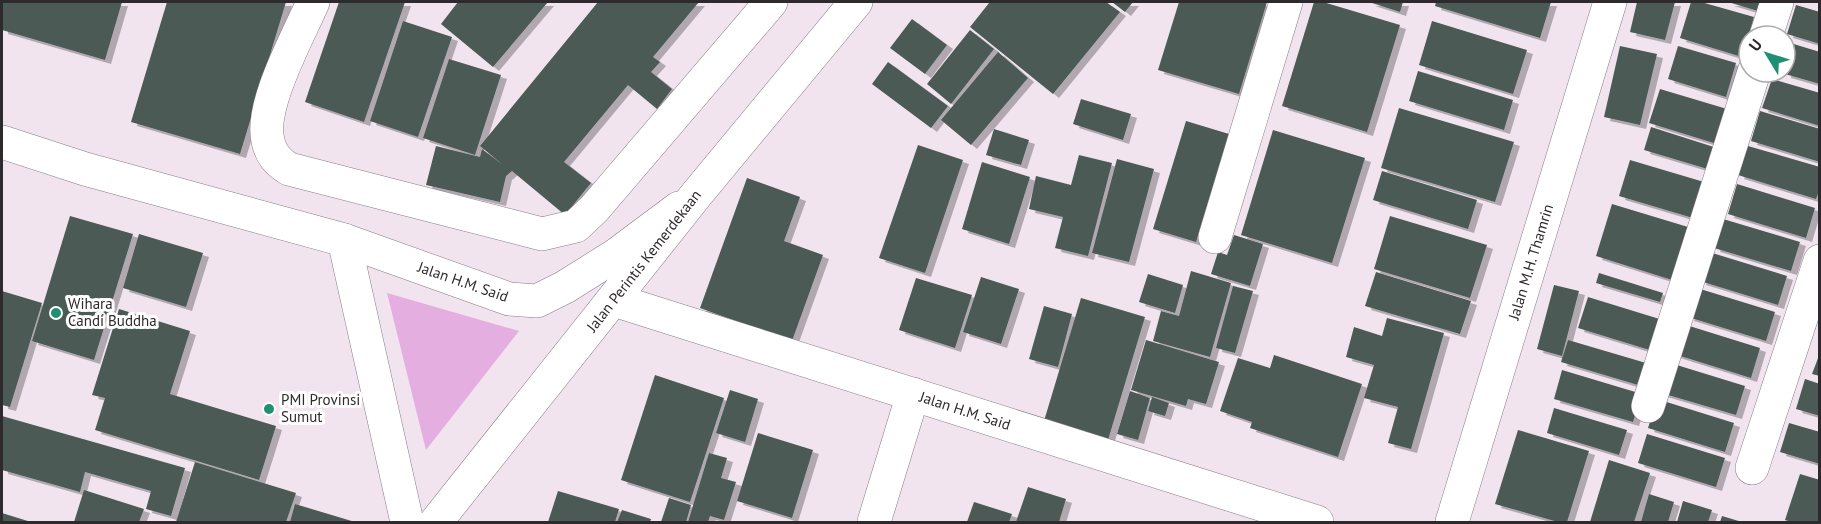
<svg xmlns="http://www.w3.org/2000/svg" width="1821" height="524" font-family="'PT Sans',sans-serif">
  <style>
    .green { fill: #e4aee0 }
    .building { fill: #4b5a54; filter: url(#shadow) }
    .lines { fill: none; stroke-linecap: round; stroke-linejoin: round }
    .minor-casing { stroke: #887c87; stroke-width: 34 }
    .major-casing { stroke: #887c87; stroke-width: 34 }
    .minor { stroke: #fff; stroke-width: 33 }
    .major { stroke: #fff; stroke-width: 33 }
    .poi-dot { fill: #1f9071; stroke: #fff; stroke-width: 2 }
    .labels { text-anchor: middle; stroke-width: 6; stroke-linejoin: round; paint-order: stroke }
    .street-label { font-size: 15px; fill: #2e292d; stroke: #fff }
    .poi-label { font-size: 15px; fill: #2e292d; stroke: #fff; text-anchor: start }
  </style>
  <defs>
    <filter id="shadow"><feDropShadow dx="6" dy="4" stdDeviation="0" flood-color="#0004"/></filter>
  </defs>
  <rect width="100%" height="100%" fill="#f1e4ef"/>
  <polygon class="green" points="387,293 519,331 426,450"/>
  <g class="building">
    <polygon points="2,2 122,2 105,60 2,30"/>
    <polygon points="167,2 286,2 240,154 131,122"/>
    <polygon points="339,2 405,2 364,122 305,102"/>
    <polygon points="458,2 548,2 493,67 441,24"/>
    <polygon points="598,2 699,2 653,57 660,62 651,72 672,89 657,109 628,85 564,162 591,183 565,215 512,171 506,176 500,202 426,185 436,146 480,157 482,149 503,165 480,146"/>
    <polygon points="986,2 1106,2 1120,12 1053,94 970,27 989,3"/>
    <polygon points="1112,2 1133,2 1125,12"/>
    <polygon points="1179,2 1267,2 1239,94 1158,70"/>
    <polygon points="1314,2 1323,2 1400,25 1367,132 1282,106"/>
    <polygon points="1369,2 1403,2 1400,12"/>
    <polygon points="1436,2 1551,2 1540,38 1435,6"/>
    <polygon points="1637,2 1675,2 1665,40 1630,32"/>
    <polygon points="1691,2 1701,2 1754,17 1742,57 1680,38"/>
    <polygon points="1728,2 1761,2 1758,11"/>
    <polygon points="1796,5 1820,12 1820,44 1787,34"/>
    <polygon points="912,19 947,45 925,74 890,48"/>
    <polygon points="403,21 452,37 418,137 370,121"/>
    <polygon points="1432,21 1527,50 1513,94 1419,65"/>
    <polygon points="970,30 994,49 951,104 927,84"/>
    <polygon points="1787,42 1820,52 1820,84 1785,74"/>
    <polygon points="1620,46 1657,54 1640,125 1604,117"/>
    <polygon points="1678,46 1736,63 1726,97 1668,79"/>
    <polygon points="998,52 1028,78 971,145 941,120"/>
    <polygon points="449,59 501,75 475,155 423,138"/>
    <polygon points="888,62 948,106 931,128 872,84"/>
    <polygon points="1418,71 1513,100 1504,130 1409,101"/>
    <polygon points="1772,79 1820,93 1820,126 1762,108"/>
    <polygon points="1660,89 1727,109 1717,144 1649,123"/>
    <polygon points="1081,99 1131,114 1123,140 1073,124"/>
    <polygon points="1399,108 1514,142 1495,202 1381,168"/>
    <polygon points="1760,111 1820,129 1820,162 1751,141"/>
    <polygon points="1186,121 1229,134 1196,242 1153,229"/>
    <polygon points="1651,127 1717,148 1711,170 1644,150"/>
    <polygon points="994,129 1029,140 1021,165 986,155"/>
    <polygon points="1273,130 1365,158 1332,263 1241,235"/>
    <polygon points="918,145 963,160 925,273 879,258"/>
    <polygon points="1748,146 1820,167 1820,189 1816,199 1738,175"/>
    <polygon points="1079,155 1112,163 1088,256 1055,248 1063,217 1029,209 1036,176 1071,185"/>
    <polygon points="1117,159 1154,169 1129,262 1092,253"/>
    <polygon points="1630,160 1704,182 1693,218 1619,196"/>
    <polygon points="982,162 1030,177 1009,244 962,229"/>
    <polygon points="1382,171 1477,200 1468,229 1373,200"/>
    <polygon points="747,178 800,197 784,241 823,255 792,341 700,308"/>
    <polygon points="1737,184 1815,208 1806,238 1728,214"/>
    <polygon points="1612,204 1688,227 1672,280 1596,256"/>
    <polygon points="70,216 133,234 94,360 32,341"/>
    <polygon points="1390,216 1487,245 1470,298 1374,269"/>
    <polygon points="1723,219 1800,242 1791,271 1714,248"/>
    <polygon points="139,234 203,253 186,307 123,288"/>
    <polygon points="1234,235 1263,244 1250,286 1211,274 1218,252 1227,255"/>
    <polygon points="1709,252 1787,276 1778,305 1700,281"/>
    <polygon points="1191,271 1231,283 1210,357 1153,341 1161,311 1179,316"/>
    <polygon points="1376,272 1471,301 1460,334 1365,306"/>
    <polygon points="1599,273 1663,293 1660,302 1596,283"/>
    <polygon points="1148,274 1183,285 1175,313 1139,302"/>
    <polygon points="981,277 1019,289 1001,344 963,332"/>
    <polygon points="916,278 972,295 955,348 899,330"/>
    <polygon points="1554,285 1579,291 1562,356 1537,349"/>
    <polygon points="1233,286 1253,291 1235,353 1216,348"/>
    <polygon points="1697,288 1775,312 1766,341 1688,317"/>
    <polygon points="2,291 42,303 10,407 2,405"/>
    <polygon points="1588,297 1666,321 1656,352 1578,328"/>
    <polygon points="1081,298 1145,317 1108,440 1044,421"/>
    <polygon points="1044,306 1072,314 1058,367 1029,359"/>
    <polygon points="119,309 190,331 170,394 276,426 259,480 95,430 105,398 92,395"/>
    <polygon points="1387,318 1444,333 1411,449 1388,443 1398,407 1364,398 1374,365 1346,357 1354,327 1382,336"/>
    <polygon points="1683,324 1760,348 1751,378 1674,354"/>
    <polygon points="1146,340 1219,362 1206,404 1188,399 1186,406 1131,390"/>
    <polygon points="1568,340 1646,363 1638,385 1561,362"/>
    <polygon points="1820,353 1820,376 1812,374"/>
    <polygon points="1274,355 1362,384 1338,457 1250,428 1252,422 1220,411 1238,358 1270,368"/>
    <polygon points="1667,362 1745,386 1736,415 1658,392"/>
    <polygon points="1562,370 1642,394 1633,422 1554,399"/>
    <polygon points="655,375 724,398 690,502 621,480"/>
    <polygon points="1805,379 1820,384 1820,416 1796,409"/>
    <polygon points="730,390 758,399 745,442 716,433"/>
    <polygon points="1130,391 1150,398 1138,440 1117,434"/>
    <polygon points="1152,397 1169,403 1165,416 1148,411"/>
    <polygon points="1657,399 1734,423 1725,452 1648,428"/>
    <polygon points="1554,408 1627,430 1619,455 1547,433"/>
    <polygon points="2,416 185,468 171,516 146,509 151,491 85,472 80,492 2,470"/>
    <polygon points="1789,423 1820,432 1820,464 1780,452"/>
    <polygon points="1518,430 1589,451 1567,522 1558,522 1495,504"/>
    <polygon points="758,433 813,450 792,518 737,501"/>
    <polygon points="1647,434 1725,458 1716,487 1638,463"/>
    <polygon points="709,453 727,458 721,478 736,482 724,520 710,516 708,522 688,522"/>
    <polygon points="1609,460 1650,473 1634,522 1590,522"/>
    <polygon points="195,462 296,493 286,522 176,522"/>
    <polygon points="1800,474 1820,480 1820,522 1791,522 1785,520"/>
    <polygon points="1028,487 1066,499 1059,522 1016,522"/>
    <polygon points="84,490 144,509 139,522 74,522"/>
    <polygon points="558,491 619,509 615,522 548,522"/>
    <polygon points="1649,494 1674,502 1668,522 1641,522"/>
    <polygon points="669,498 691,505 686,522 661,522"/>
    <polygon points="1683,501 1712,510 1708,522 1677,522"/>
    <polygon points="974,502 1012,514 1009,522 967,522"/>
    <polygon points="295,504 355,522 290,522"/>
    <polygon points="622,510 651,519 650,522 617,522"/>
    <polygon points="2,513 31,522 2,522"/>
    <polygon points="1722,516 1742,522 1720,522"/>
  </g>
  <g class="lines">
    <g class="minor-casing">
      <g id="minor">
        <path d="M313,2c-14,33 -54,104 -45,139 3,14 10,21 21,28l253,65 34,-8 18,-17 177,-207"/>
        <polyline points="1766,36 1777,2"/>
        <polyline points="2,142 85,169 344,240 509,299 537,301 565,287 616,255 679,208"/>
        <polyline points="1215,237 1286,2"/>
        <polyline points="344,240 407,522"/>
        <polyline points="614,300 1317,522"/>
        <polyline points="1648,406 1754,72"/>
        <polyline points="1752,468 1820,261"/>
        <polyline points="874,522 913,394"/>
        <polyline points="1452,522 1610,2"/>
      </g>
    </g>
    <g class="major-casing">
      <polyline id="major" points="436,522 696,195 856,2"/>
    </g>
    <use href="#minor" class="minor"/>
    <use href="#major" class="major"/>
  </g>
  <g class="poi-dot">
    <circle cx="56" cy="313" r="6"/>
    <circle cx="269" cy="409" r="6"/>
  </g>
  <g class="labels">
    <g class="street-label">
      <text transform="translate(644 261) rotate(-52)" y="5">Jalan Perintis Kemerdekaan</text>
      <text transform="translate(1531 262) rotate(-73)" y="5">Jalan M.H. Thamrin</text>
      <text transform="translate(463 282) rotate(19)" y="5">Jalan H.M. Said</text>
      <text transform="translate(965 411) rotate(18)" y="5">Jalan H.M. Said</text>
    </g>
    <g class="poi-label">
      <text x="68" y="309">Wihara<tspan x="68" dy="17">Candi Buddha</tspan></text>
      <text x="281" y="405">PMI Provinsi<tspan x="281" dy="17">Sumut</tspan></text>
    </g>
  </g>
  <rect width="1821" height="524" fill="none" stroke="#2e292d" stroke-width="6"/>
  <g transform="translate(1767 54) rotate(308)"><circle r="28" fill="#ffffff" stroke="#aba9ab" stroke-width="1.5"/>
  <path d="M0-4.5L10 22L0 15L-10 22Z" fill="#1f9071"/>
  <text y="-9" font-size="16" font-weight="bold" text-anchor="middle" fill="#2e292d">U</text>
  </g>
</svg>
